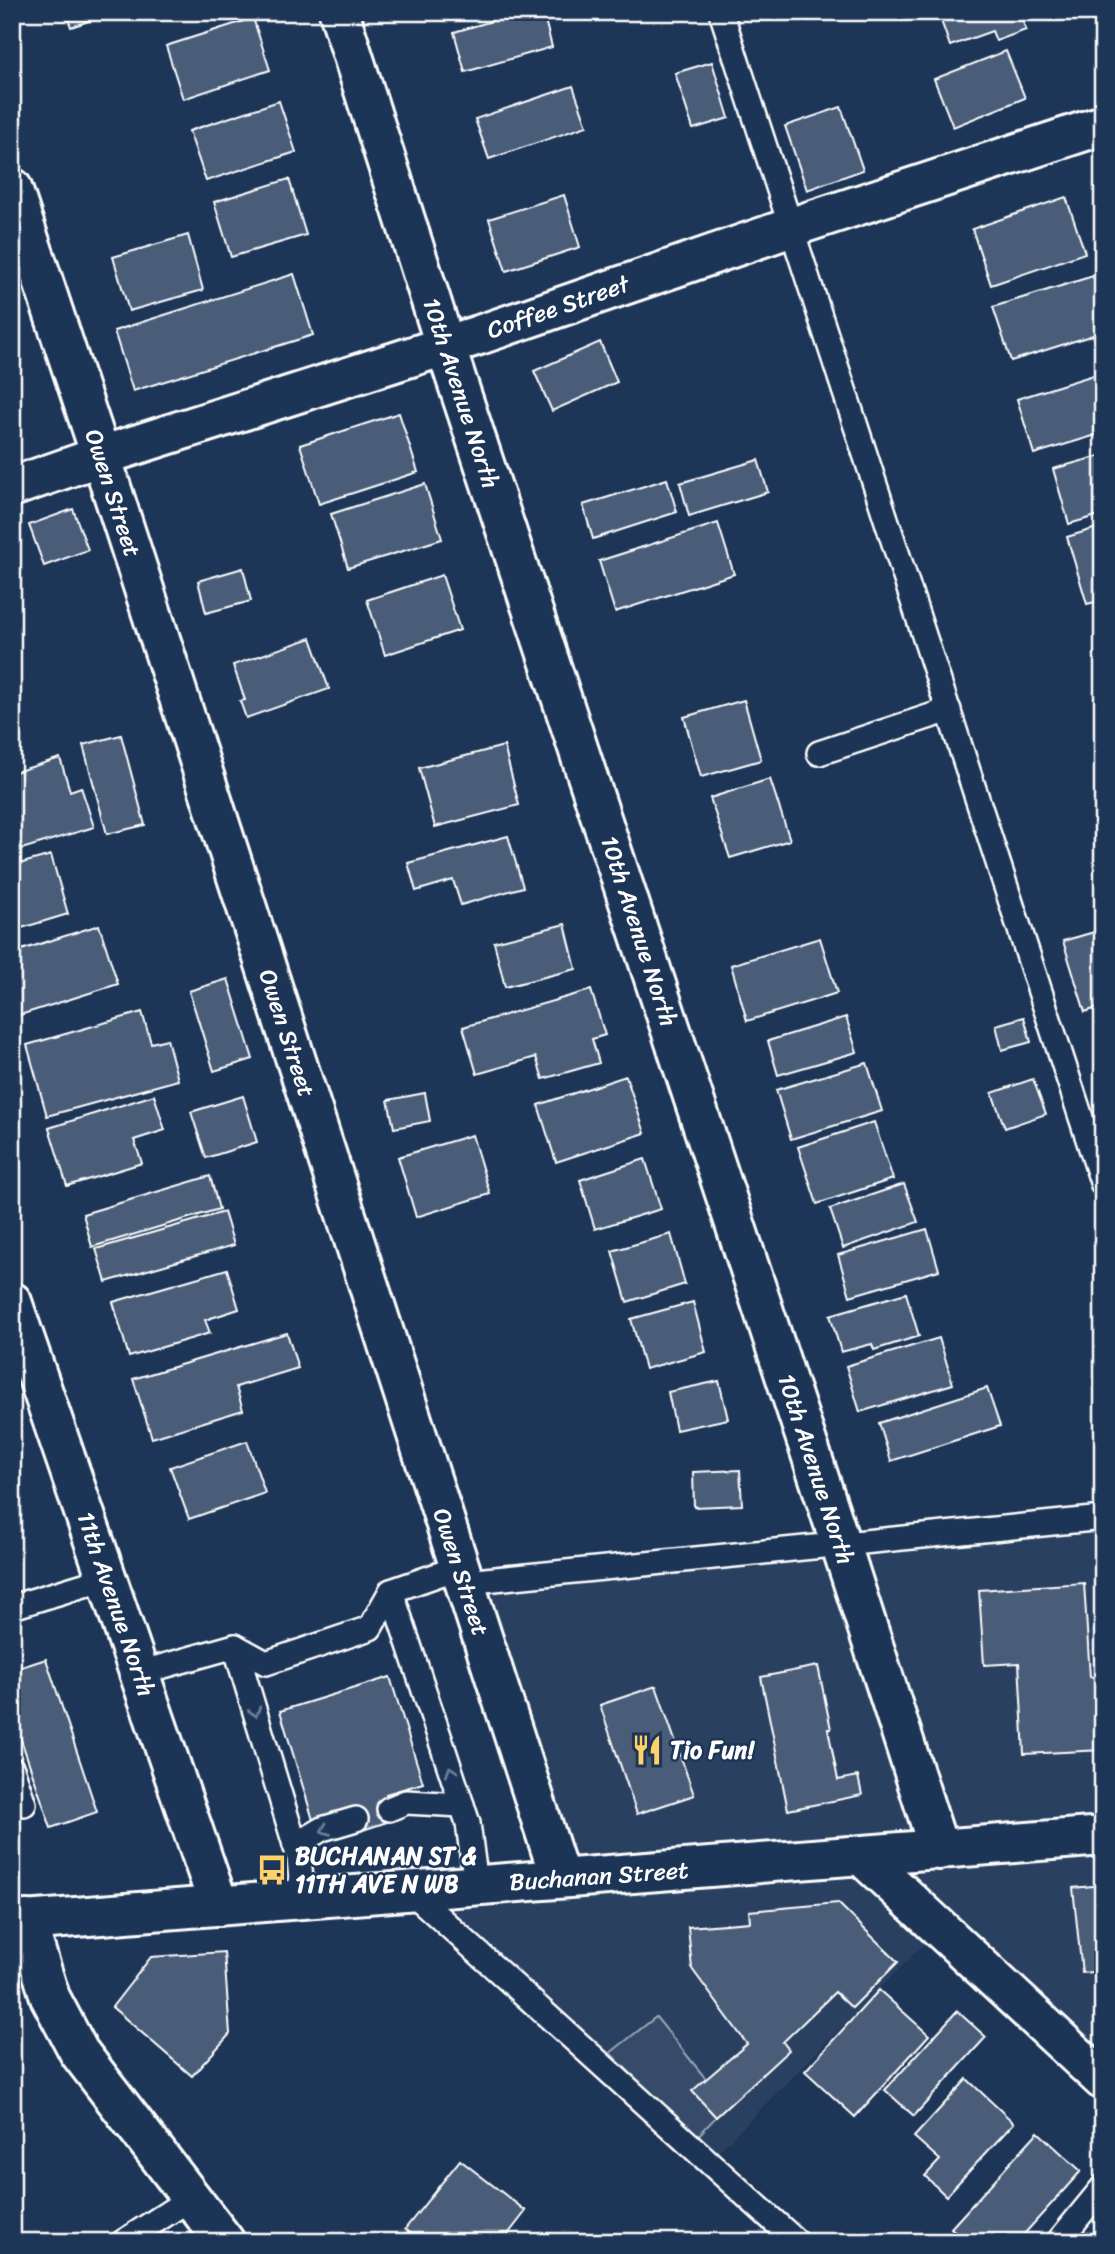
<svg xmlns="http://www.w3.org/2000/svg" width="1115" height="2254" font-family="Sriracha,sans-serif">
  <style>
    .built { fill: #2a4161 }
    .green { fill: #364b69; stroke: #9aa5b4; stroke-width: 2 }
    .building { fill: #4a5d79; stroke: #fff; stroke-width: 2 }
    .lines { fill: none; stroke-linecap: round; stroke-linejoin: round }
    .service-casing { stroke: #fff; stroke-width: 28 }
    .minor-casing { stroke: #fff; stroke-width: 44 }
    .tertiary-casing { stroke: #fff; stroke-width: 44 }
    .service { stroke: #1d3557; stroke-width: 23 }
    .minor { stroke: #1d3557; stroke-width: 38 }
    .tertiary { stroke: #1d3557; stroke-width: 38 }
    .oneway { stroke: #6c7c92 }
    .labels { text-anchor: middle; stroke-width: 5; stroke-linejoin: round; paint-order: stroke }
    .street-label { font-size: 24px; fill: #fff; stroke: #1d3557 }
    .poi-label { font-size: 24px; font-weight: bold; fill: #fff; stroke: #1d3557; text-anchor: start }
  </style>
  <rect width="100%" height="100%" fill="#1d3557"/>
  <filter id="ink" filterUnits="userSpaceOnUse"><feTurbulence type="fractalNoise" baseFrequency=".0143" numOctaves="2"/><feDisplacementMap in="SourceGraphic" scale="14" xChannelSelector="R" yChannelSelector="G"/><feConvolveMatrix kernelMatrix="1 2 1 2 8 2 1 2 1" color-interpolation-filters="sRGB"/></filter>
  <g filter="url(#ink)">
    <polygon class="built" points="1103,1518 1103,2080 940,1928 708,2162 409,1890 559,1878 465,1582"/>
    <polygon class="green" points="656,2017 706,2079 716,2117 696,2138 610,2053"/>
    <g class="building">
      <polygon points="66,12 116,12 71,27"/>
      <polygon points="523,12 543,12 552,47 465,72 454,32"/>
      <polygon points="938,12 1019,12 1026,30 996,41 992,31 950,46"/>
      <polygon points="253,18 270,70 183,99 166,46"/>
      <polygon points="1006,51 1025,98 953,127 934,79"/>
      <polygon points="712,62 729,118 693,129 675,73"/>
      <polygon points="573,86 587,126 489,159 475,119"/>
      <polygon points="279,101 296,152 206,181 189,131"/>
      <polygon points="841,107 863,170 807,190 785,126"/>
      <polygon points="289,179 306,235 231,257 214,202"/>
      <polygon points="564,195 580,247 506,271 489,219"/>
      <polygon points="1066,197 1085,253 991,285 972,229"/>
      <polygon points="188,235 203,290 129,311 113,257"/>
      <polygon points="294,274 313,335 133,391 114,331"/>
      <polygon points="1093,276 1103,307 1103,332 1011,361 993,307"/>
      <polygon points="600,342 617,382 552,411 534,371"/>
      <polygon points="1103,372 1103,433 1034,454 1017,399"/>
      <polygon points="399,413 418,472 319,504 300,445"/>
      <polygon points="1103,455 1103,514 1069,524 1053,469"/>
      <polygon points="758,460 768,492 689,516 680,483"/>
      <polygon points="667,479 677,512 593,539 583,505"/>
      <polygon points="425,484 442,539 348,568 331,514"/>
      <polygon points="73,509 88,550 44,566 29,525"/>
      <polygon points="718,523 734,574 615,612 599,561"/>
      <polygon points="1103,526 1103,600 1087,604 1067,537"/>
      <polygon points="243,568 251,601 206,613 198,581"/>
      <polygon points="442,575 460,630 385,655 367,600"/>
      <polygon points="311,638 329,689 246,718 240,701 245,700 233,665"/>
      <polygon points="744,700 761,760 701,777 684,717"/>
      <polygon points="121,735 145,825 107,834 83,745"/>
      <polygon points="504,746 519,805 435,827 419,768"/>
      <polygon points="60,758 70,791 81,787 94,827 12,852 12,773"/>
      <polygon points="770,779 790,840 730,858 710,798"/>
      <polygon points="508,836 523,887 461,905 453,880 416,891 408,863"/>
      <polygon points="51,855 68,914 12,931 12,866"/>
      <polygon points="565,924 576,969 505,987 494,942"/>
      <polygon points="99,925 118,984 14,1017 12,953"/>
      <polygon points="1101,930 1103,937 1103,1006 1085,1012 1063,941"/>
      <polygon points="820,938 837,993 747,1021 731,965"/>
      <polygon points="228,979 253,1059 214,1071 189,991"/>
      <polygon points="591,990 605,1035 592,1039 599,1063 543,1079 536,1057 477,1074 463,1027"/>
      <polygon points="142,1012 151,1043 167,1039 178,1080 47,1116 27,1045"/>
      <polygon points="846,1017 857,1052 778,1075 768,1041"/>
      <polygon points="1024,1017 1031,1042 1002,1050 996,1025"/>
      <polygon points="867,1063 882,1111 791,1139 776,1090"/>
      <polygon points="626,1076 645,1133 556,1162 538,1105"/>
      <polygon points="1033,1079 1046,1114 1005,1128 992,1093"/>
      <polygon points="425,1093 430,1121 394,1128 388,1100"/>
      <polygon points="154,1095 165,1130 134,1140 142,1163 67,1186 49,1128"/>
      <polygon points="243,1096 257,1142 206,1158 191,1112"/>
      <polygon points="874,1122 893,1179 817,1204 798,1147"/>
      <polygon points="472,1135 490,1194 416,1217 398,1157"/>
      <polygon points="645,1159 661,1209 595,1229 580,1180"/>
      <polygon points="210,1176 219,1209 92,1247 83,1214"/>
      <polygon points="904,1184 918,1222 843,1248 830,1209"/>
      <polygon points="224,1212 234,1245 106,1282 96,1249"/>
      <polygon points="927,1229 939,1270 850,1296 838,1255"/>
      <polygon points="671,1234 685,1284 627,1302 612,1251"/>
      <polygon points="227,1269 239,1309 205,1320 210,1333 129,1357 113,1302"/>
      <polygon points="906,1293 919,1336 874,1350 872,1344 841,1352 830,1315"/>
      <polygon points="693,1302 706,1352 645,1369 631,1319"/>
      <polygon points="287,1333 298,1368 236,1387 243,1410 152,1438 133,1379"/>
      <polygon points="939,1338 953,1384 860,1412 846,1366"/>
      <polygon points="719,1381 728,1419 676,1430 668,1392"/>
      <polygon points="987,1388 1000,1426 891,1461 879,1423"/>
      <polygon points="247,1441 265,1493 189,1519 170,1467"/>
      <polygon points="740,1470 742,1505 694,1507 693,1472"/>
      <polygon points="1084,1583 1090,1677 1103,1676 1103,1750 1024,1754 1019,1663 984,1665 979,1590"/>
      <polygon points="46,1659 97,1812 51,1828 12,1713 12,1670"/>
      <polygon points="818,1666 831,1729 828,1729 838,1780 858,1776 862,1795 788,1810 761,1677"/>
      <polygon points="390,1677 423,1783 386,1794 393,1820 360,1831 353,1807 313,1820 280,1711"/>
      <polygon points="656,1686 694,1795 637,1814 600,1705"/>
      <polygon points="1103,1885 1103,1971 1082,1973 1073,1888"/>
      <polygon points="838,1903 898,1962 852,2008 835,1992 783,2042 789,2050 716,2117 692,2091 747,2044 692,1969 688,1927 750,1922 749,1911"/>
      <polygon points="224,1952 230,2034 192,2076 112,2007 151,1957"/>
      <polygon points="879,1990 929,2035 855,2117 805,2071"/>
      <polygon points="957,2011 986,2037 914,2116 885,2090"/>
      <polygon points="967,2079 1014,2123 946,2196 925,2176 940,2160 914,2137"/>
      <polygon points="1038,2132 1081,2171 1017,2242 966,2242 951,2228"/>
      <polygon points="460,2160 526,2211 502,2242 422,2242 405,2229"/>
    </g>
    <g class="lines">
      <g class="service-casing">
        <g id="service">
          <polyline points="721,12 1103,1185"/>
          <polyline points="819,753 949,710"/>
          <polyline points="465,1582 1103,1518"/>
          <polyline points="391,1591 468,1823 476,1885"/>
          <polyline points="12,1607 107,1578"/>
          <polyline points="235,1646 299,1858 303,1899"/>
          <polyline points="139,1673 235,1646 266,1663 370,1628 391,1591 460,1567"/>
          <polyline points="12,1769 24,1804"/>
          <polyline points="389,1809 406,1802 462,1805"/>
          <polyline points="295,1845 322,1829 356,1819"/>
          <polyline points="409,1890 797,2242"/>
          <polyline points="123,2242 191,2198"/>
          <polyline points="1058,2242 1103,2187"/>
        </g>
      </g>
      <g class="minor-casing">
        <g id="minor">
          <polyline points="339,12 445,345 841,1545 939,1850"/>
          <polyline points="12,188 101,456 560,1878"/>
          <polyline points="12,487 101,456 479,335 792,227 1103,125"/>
          <polyline points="12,1302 219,1906"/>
          <polyline points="862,1856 1103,2080"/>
        </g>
      </g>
      <g class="tertiary-casing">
        <g id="tertiary">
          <polyline points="26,1920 50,1997 79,2052 225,2242"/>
          <polyline points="12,1922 1103,1836"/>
        </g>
      </g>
      <use href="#service" class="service"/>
      <use href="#minor" class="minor"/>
      <use href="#tertiary" class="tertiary"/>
    </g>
    <defs><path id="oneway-chevron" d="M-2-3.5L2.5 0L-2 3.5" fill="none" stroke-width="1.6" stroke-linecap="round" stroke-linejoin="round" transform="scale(1.75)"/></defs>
    <g class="oneway">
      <use href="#oneway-chevron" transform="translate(255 1712) rotate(73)"/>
      <use href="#oneway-chevron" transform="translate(451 1771) rotate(-108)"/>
      <use href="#oneway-chevron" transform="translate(325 1830) rotate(158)"/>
    </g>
  </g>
  <defs>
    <g id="restaurant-bare" transform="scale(2.415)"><path d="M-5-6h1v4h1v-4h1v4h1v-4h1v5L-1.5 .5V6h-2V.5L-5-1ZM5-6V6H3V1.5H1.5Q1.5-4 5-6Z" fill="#ffd166" stroke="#1d3557" stroke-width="2.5" paint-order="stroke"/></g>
    <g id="bus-bare" transform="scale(2.415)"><path d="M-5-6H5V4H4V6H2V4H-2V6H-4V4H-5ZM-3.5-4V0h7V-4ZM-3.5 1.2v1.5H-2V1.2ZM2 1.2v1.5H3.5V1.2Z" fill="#ffd166" stroke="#1d3557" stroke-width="2.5" paint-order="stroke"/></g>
  </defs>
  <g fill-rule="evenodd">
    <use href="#restaurant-bare" x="647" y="1750"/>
    <use href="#bus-bare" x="272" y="1870"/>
  </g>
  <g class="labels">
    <g class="street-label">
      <text transform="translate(558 307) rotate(-19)" y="8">Coffee Street</text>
      <text transform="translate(461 393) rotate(72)" y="8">10th Avenue North</text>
      <text transform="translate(113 493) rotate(72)" y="8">Owen Street</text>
      <text transform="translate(639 931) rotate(72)" y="8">10th Avenue North</text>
      <text transform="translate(287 1033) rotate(72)" y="8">Owen Street</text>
      <text transform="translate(816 1469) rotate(72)" y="8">10th Avenue North</text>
      <text transform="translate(461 1572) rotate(72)" y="8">Owen Street</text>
      <text transform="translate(116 1604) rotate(71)" y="8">11th Avenue North</text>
      <text transform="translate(599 1876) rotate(-4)" y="8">Buchanan Street</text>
    </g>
    <g class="poi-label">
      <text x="670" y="1758">Tio Fun!</text>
      <text x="295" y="1864">BUCHANAN ST &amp;<tspan x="295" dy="28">11TH AVE N WB</tspan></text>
    </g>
  </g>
  <rect width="1115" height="2254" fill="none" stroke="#1d3557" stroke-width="42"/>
  <rect x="21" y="21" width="1073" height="2212" fill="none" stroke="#fff" stroke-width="2.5" filter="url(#ink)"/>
</svg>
